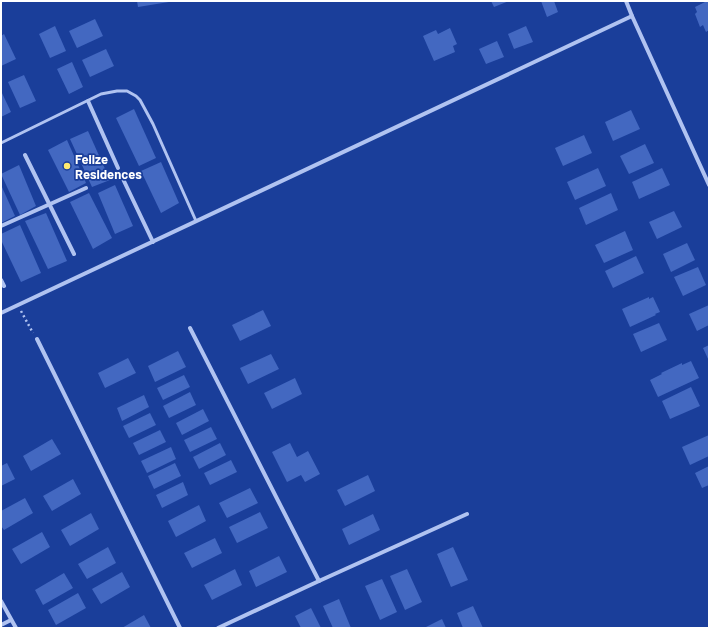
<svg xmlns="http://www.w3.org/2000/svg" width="710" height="629" font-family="Barlow,sans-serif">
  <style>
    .building { fill: #4368c1 }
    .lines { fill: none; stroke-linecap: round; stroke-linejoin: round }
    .path { stroke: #b0c3f1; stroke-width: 2.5; stroke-dasharray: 2 3; stroke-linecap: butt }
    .service { stroke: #b0c3f1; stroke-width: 3 }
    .minor { stroke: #b0c3f1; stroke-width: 4 }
    .poi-dot { fill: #ffeb70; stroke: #1a3e9a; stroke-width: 1.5 }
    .labels { text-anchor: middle; stroke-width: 3.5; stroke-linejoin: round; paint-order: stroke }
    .poi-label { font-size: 13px; font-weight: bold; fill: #fff; stroke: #1a3e9a; text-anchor: start }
  </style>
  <rect width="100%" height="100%" fill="#1a3e9a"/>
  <g class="building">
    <polygon points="137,1 169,1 169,2 138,7"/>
    <polygon points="491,1 509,1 494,7"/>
    <polygon points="541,1 554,1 558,12 547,17"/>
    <polygon points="707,1 709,1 709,30 706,32 703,25 700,27 695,14 697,12 695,7"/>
    <polygon points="95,19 103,36 77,48 69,31"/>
    <polygon points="55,26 66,51 50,58 39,34"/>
    <polygon points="526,26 533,42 514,49 508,34"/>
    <polygon points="450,28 457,44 453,46 455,52 434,61 423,36 436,30 438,34"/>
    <polygon points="4,34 16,59 1,66 1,36"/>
    <polygon points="497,41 504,57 486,64 479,49"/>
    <polygon points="106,49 114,66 90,77 82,60"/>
    <polygon points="72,62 83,87 69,94 57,69"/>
    <polygon points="24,75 36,101 20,108 8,82"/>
    <polygon points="1,91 11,112 1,117"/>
    <polygon points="134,109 156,158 139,166 116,118"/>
    <polygon points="631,110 640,129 613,141 605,122"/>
    <polygon points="88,131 110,180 92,187 70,139"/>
    <polygon points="584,135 592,153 563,166 555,148"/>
    <polygon points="67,140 86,183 69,192 48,150"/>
    <polygon points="645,144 654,163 629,174 620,156"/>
    <polygon points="161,162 179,203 161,213 141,171"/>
    <polygon points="19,165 36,206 20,215 1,174"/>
    <polygon points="598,168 606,186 575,200 567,182"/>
    <polygon points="662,168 670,185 639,199 632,182"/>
    <polygon points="1,185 15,216 1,223"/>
    <polygon points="115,185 133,226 115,234 98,193"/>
    <polygon points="89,193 112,238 93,249 70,202"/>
    <polygon points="611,193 618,210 586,225 579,208"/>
    <polygon points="674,211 682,227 657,239 649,222"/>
    <polygon points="46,213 67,261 48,269 25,221"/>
    <polygon points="20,225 41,273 21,282 1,240 1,234"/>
    <polygon points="625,231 633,250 604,263 595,245"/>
    <polygon points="687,243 695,260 671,272 663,254"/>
    <polygon points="636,256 644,273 613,288 605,271"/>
    <polygon points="698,267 706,285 683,296 674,277"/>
    <polygon points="649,297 649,299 653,297 660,312 655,314 656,315 630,327 622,309"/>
    <polygon points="709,305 709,325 697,331 689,314"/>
    <polygon points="263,310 271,326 240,341 232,325"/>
    <polygon points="659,323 667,340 641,352 633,334"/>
    <polygon points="709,345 709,361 703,348"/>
    <polygon points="178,351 186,367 155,382 148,366"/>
    <polygon points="271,354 279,369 248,384 240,368"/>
    <polygon points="128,358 136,373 105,388 98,373"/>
    <polygon points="691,361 699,378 658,397 650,380 662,374 661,373 682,363 682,365"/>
    <polygon points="184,375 190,387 163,400 157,388"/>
    <polygon points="295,378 302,394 272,409 264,393"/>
    <polygon points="691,387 700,406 670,419 662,401"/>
    <polygon points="190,392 196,405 169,418 163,406"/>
    <polygon points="144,395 149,407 122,421 117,408"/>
    <polygon points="203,409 209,421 182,435 176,423"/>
    <polygon points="150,413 156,425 129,438 123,426"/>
    <polygon points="211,427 217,439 190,452 184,440"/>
    <polygon points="160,430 166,442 139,455 133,443"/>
    <polygon points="709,435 709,456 690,465 682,447"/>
    <polygon points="52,439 61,454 31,471 23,456"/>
    <polygon points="220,443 226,455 199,469 193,457"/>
    <polygon points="290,443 297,457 308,451 320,474 305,482 301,475 287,482 272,452"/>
    <polygon points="171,447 176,459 147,473 141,461"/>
    <polygon points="231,460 237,472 210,485 204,473"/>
    <polygon points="7,463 15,479 1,486 1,466"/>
    <polygon points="175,463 181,476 154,489 148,476"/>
    <polygon points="709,466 709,485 702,488 695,473"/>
    <polygon points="368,475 375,491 345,506 337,490"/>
    <polygon points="73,479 81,494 52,511 43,496"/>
    <polygon points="183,482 188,495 162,508 156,495"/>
    <polygon points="250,488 258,503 227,518 219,503"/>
    <polygon points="25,498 33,513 4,530 1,526 1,511"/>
    <polygon points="199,505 206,521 176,537 168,521"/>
    <polygon points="260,512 268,528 237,543 229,527"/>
    <polygon points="91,513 99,529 70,546 61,530"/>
    <polygon points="373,514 380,530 349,545 342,529"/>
    <polygon points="42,532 50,547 21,564 12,549"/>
    <polygon points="215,538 222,553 192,568 184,553"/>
    <polygon points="108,547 116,563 87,579 78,564"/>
    <polygon points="453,547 468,580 451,587 437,554"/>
    <polygon points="279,556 287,572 256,587 249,571"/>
    <polygon points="235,569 242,585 212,600 204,585"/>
    <polygon points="407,569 422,602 405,610 390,576"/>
    <polygon points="122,572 130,587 101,604 92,589"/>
    <polygon points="64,573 73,588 43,605 35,590"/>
    <polygon points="382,579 397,612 380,620 365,586"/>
    <polygon points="78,593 86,608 56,625 48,610"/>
    <polygon points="339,599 351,628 333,628 323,606"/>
    <polygon points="473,606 483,628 463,628 457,613"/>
    <polygon points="311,608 321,628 301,628 295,616"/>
    <polygon points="144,615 151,628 122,628"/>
    <polygon points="442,619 446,628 426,628 426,627"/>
  </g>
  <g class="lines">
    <polyline class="path" points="21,311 33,333"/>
    <polyline class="service" points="1,143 101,94 117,91 127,91 136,96 140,100 153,124 196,221"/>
    <g class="minor">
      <polyline points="626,1 632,16 709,185"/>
      <polyline points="88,101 118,168"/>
      <polyline points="25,155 74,254"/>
      <polyline points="123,179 153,242"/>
      <polyline points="1,226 86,188"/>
      <polyline points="1,280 4,286"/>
      <polyline points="1,313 632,16"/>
      <polyline points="190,328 319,581"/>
      <polyline points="37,339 180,628"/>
      <polyline points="1,601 16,628"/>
      <polyline points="1,625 11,620"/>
      <polyline points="218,628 319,581 467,514"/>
    </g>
  </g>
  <circle class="poi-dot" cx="67" cy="166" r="4"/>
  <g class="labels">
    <g class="poi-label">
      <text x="75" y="164">Felize<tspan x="75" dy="15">Residences</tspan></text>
    </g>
  </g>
  <rect width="710" height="629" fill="none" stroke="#ffffff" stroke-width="4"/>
</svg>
